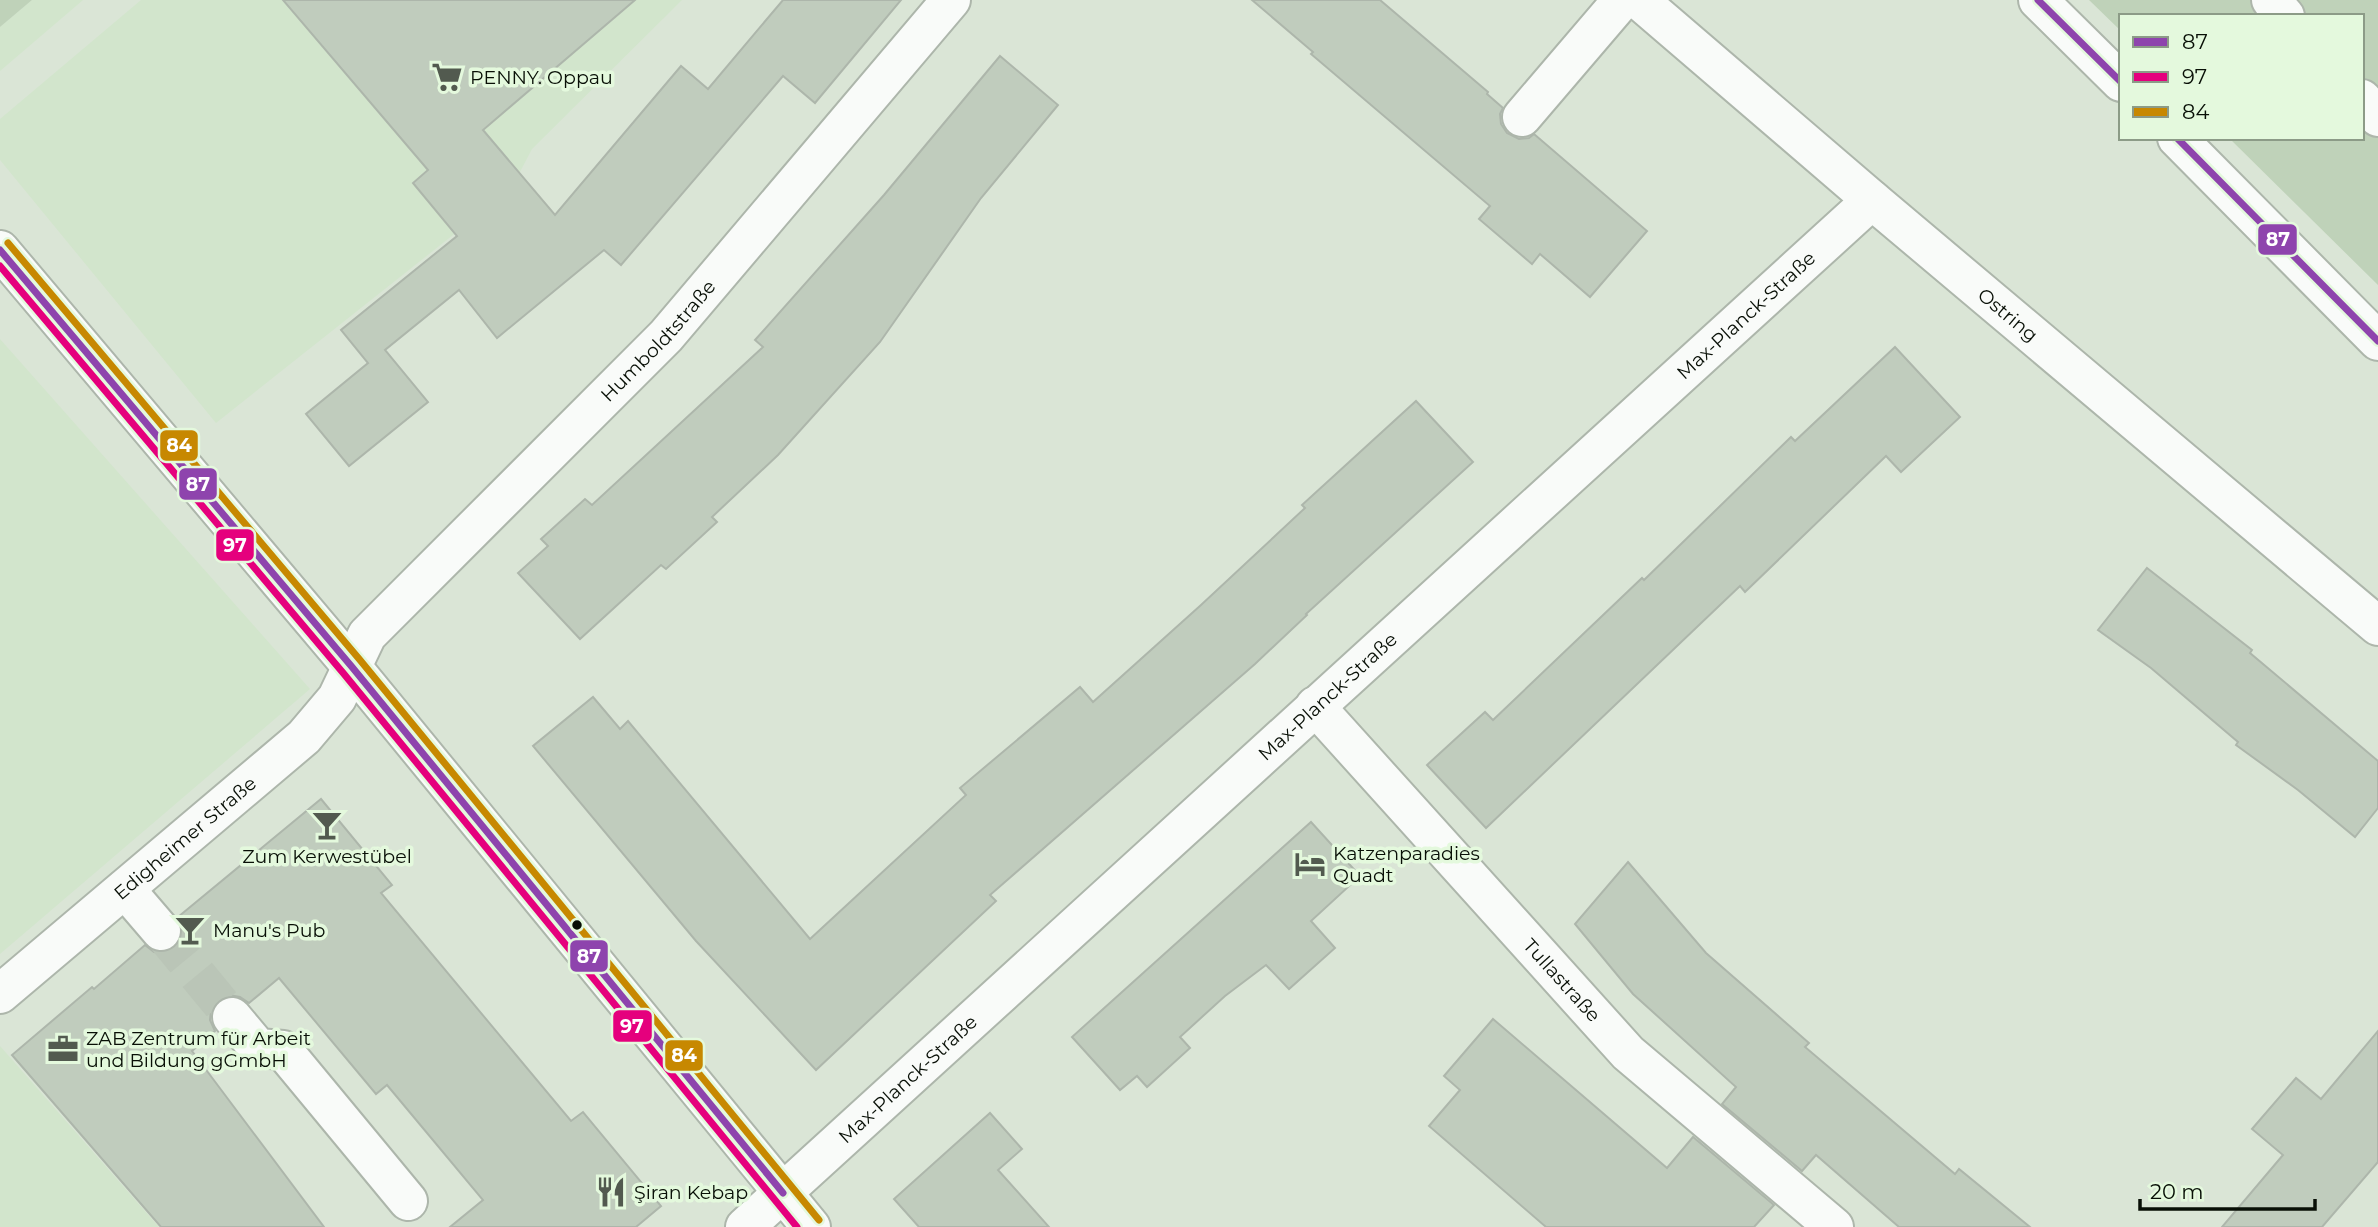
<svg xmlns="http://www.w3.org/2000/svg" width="2378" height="1227" font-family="Montserrat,sans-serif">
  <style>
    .built { fill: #d2e5cc }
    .green { fill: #bfd2b9 }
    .building { fill: #c0ccbd; stroke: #adb6ab; stroke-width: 2 }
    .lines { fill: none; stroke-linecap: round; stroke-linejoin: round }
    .minor-tunnel { stroke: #bac5b7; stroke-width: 38; stroke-dasharray: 38 19; stroke-linecap: butt }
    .minor-casing { stroke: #adb6ab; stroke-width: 42 }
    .minor { stroke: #f9fbf9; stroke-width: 38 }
    .bus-1-casing { stroke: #e4f9dd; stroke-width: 12 }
    .bus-2-casing { stroke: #e4f9dd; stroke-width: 12 }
    .bus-3-casing { stroke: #e4f9dd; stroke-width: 12 }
    .bus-1 { stroke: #8e44ad; stroke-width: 7 }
    .bus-2 { stroke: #e5007d; stroke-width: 7 }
    .bus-3 { stroke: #c78801; stroke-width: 7 }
    .bus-dot { fill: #080f06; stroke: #e4f9dd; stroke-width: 2.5 }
    .labels { text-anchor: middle; stroke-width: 7; stroke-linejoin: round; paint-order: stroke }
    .poi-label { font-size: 19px; fill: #080f06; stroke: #e4f9dd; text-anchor: start }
    .street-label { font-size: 19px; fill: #080f06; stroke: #e4f9dd }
    .line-badge { stroke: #e4f9dd; stroke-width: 2.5 }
    .badge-label { font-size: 19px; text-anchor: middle; font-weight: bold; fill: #fff }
  </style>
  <rect width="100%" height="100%" fill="#dae5d6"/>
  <g class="built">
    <polygon points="32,0 83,0 0,71 0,27"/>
    <polygon points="141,0 682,0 532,149 511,189 216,423 0,160 0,119"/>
    <polygon points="0,339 310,689 0,954"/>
    <polygon points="0,1046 159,1227 0,1227"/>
  </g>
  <g class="green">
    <polygon points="0,0 32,0 0,27"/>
    <polygon points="2089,0 2378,0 2378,285 2229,138 2362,138 2362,16 2121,16 2121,31"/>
  </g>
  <g class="building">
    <polygon points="283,0 635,0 483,130 555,215 681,66 708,89 783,0 901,0 815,103 783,76 621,265 604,250 497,338 459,290 385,350 428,402 349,466 306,414 368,363 341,330 457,236 413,183 428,170"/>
    <polygon points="1252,0 1380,0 1488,92 1487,94 1503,108 1500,114 1501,124 1507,133 1519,139 1529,138 1534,134 1647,231 1590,297 1540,254 1532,264 1479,219 1490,206 1311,54 1313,52"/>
    <polygon points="1000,56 1058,105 981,198 880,342 778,455 712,517 717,522 666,569 661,565 580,639 518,573 548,546 541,539 585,499 592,505 763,347 755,340 884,195"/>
    <polygon points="1895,347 1960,417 1901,472 1886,456 1745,592 1740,586 1486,828 1427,765 1485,712 1493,720 1642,578 1644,580 1791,437 1795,441"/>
    <polygon points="1416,401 1473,462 1306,614 1307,615 1255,664 990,895 996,901 816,1070 696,941 533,746 593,697 620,729 628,721 810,939 966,795 960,788 1080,687 1093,702 1201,605 1305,508 1302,505"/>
    <polygon points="2147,568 2252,650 2250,653 2378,761 2378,808 2355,837 2298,790 2236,745 2238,742 2151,668 2098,630"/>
    <polygon points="321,799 392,885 381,893 571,1121 583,1112 661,1206 636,1227 450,1227 483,1200 387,1085 376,1094 279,978 249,1003 240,997 229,995 217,1001 211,1010 210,1020 215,1031 192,1051 324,1227 161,1227 12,1055 92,987 94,989 145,945 154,952 164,953 175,948 182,938 183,928 178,917"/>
    <polygon points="1311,822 1360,876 1311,921 1335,948 1289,989 1266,965 1225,996 1180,1037 1190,1048 1147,1087 1137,1076 1120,1090 1072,1037"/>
    <polygon points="1628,862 1706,953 1809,1043 1805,1047 1955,1174 1959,1169 2030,1227 1899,1227 1816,1155 1802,1171 1722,1104 1736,1087 1633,994 1575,924"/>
    <polygon points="1493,1019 1667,1168 1693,1137 1774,1205 1754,1227 1546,1227 1429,1126 1460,1090 1444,1076"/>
    <polygon points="2378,1031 2378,1162 2322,1227 2222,1227 2283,1155 2252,1129 2296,1078 2321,1099"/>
    <polygon points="990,1113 1022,1149 998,1170 1049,1227 919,1227 894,1199"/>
  </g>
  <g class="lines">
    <polyline class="minor-tunnel" points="161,931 232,1017"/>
    <g class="minor-casing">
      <g id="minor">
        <path id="s1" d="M1639,0l233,200 506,426"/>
        <polyline points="2038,0 2121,82"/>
        <polyline points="2271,0 2285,16"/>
        <polyline points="2362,99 2378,117"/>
        <polyline points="1522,117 1622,0"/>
        <polyline points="2177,138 2378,341"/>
        <polyline points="0,250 352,667 811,1227"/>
        <path id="s2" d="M1315,706l313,347 206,174"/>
        <polyline points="125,889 161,931"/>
        <path id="s3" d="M0,994l304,-257 33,-39 30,-63 299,-299 285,-336"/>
        <polyline points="232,1017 258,1048 283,1050 408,1201"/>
        <path id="s4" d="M745,1227l1127,-1027"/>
      </g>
    </g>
    <use href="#minor" class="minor"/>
    <g class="bus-1-casing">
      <g id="bus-1">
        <polyline points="2038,0 2121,82"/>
        <polyline points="2177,138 2378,341"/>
        <polyline points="0,250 352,667 783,1193"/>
      </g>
    </g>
    <g class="bus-2-casing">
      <polyline id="bus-2" points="0,266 344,674 797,1227"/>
    </g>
    <g class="bus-3-casing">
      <polyline id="bus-3" points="8,243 360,660 819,1220"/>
    </g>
    <use href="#bus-1" class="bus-1"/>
    <use href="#bus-2" class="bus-2"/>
    <use href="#bus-3" class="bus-3"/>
  </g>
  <defs>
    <g id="supermarket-bare" transform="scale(2.415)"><path d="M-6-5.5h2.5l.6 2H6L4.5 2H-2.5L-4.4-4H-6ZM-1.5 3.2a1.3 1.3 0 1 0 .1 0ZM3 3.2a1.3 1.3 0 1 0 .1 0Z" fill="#525a4f" stroke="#e4f9dd" stroke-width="2.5" paint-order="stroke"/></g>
    <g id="bar-bare" transform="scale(2.415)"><path d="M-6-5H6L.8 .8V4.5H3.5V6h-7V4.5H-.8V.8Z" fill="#525a4f" stroke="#e4f9dd" stroke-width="2.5" paint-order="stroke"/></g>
    <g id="hotel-bare" transform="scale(2.415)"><path d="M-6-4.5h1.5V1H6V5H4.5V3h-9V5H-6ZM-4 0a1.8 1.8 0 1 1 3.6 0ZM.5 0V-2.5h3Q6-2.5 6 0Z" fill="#525a4f" stroke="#e4f9dd" stroke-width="2.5" paint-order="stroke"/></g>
    <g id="office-bare" transform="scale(2.415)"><path d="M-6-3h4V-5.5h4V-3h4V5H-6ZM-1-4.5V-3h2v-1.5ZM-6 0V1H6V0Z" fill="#525a4f" stroke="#e4f9dd" stroke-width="2.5" paint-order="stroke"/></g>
    <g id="restaurant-bare" transform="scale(2.415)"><path d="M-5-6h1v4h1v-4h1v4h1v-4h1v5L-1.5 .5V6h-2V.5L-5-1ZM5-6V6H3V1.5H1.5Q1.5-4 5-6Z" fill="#525a4f" stroke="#e4f9dd" stroke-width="2.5" paint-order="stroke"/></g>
  </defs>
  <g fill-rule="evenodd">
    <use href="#supermarket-bare" x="447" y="77"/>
    <use href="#bar-bare" x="327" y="825"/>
    <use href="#hotel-bare" x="1310" y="864"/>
    <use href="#bar-bare" x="190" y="930"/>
    <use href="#office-bare" x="63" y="1049"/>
    <use href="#restaurant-bare" x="611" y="1192"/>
  </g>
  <circle class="bus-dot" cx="577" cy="925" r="6"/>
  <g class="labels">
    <g class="poi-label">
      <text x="470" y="84">PENNY. Oppau</text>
      <text x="1333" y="860">Katzenparadies<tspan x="1333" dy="22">Quadt</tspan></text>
      <text x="327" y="863" text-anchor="middle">Zum Kerwestübel</text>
      <text x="213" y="937">Manu's Pub</text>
      <text x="86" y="1045">ZAB Zentrum für Arbeit<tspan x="86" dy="22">und Bildung gGmbH</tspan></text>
      <text x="634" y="1199">Şiran Kebap</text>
    </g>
    <g class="street-label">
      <text dy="7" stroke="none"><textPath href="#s1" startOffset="485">Ostring</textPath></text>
      <text dy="7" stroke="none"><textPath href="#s4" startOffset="1354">Max-Planck-Straße</textPath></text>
      <text dy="7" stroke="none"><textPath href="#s3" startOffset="933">Humboldtstraße</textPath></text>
      <text dy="7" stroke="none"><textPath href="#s4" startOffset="788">Max-Planck-Straße</textPath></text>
      <text dy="7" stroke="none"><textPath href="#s3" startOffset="242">Edigheimer Straße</textPath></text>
      <text dy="7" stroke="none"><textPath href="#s2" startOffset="369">Tullastraße</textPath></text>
      <text dy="7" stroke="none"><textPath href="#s4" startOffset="220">Max-Planck-Straße</textPath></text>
    </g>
  </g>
  <g class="line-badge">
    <rect x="2257" y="223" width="41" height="33" rx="7" fill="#8e44ad"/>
    <rect x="159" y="429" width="40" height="33" rx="7" fill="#c78801"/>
    <rect x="178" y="467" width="40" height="34" rx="7" fill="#8e44ad"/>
    <rect x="215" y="528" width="40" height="34" rx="7" fill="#e5007d"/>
    <rect x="569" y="939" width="40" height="34" rx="7" fill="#8e44ad"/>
    <rect x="612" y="1009" width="41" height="34" rx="7" fill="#e5007d"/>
    <rect x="664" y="1039" width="40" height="33" rx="7" fill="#c78801"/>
  </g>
  <g class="badge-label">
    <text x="2278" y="246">87</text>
    <text x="179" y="452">84</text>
    <text x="198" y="491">87</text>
    <text x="235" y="552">97</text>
    <text x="589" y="963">87</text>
    <text x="632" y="1033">97</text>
    <text x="684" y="1062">84</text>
  </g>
  <rect x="2119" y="14" width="245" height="126" fill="#e4f9dd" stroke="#8c9b87" stroke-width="2"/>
  <rect x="2133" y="37" width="35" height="10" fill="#8e44ad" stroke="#8c9b87" stroke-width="2"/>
  <text x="2182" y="49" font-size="21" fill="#080f06">87</text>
  <rect x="2133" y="72" width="35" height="10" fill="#e5007d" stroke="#8c9b87" stroke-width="2"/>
  <text x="2182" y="84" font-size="21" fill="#080f06">97</text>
  <rect x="2133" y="107" width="35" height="10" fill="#c78801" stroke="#8c9b87" stroke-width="2"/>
  <text x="2182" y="119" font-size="21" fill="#080f06">84</text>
  <path d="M2140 1199v10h175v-10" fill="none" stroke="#080f06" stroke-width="3.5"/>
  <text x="2150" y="1199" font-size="21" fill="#080f06" stroke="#e4f9dd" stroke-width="5" paint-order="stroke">20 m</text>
</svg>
